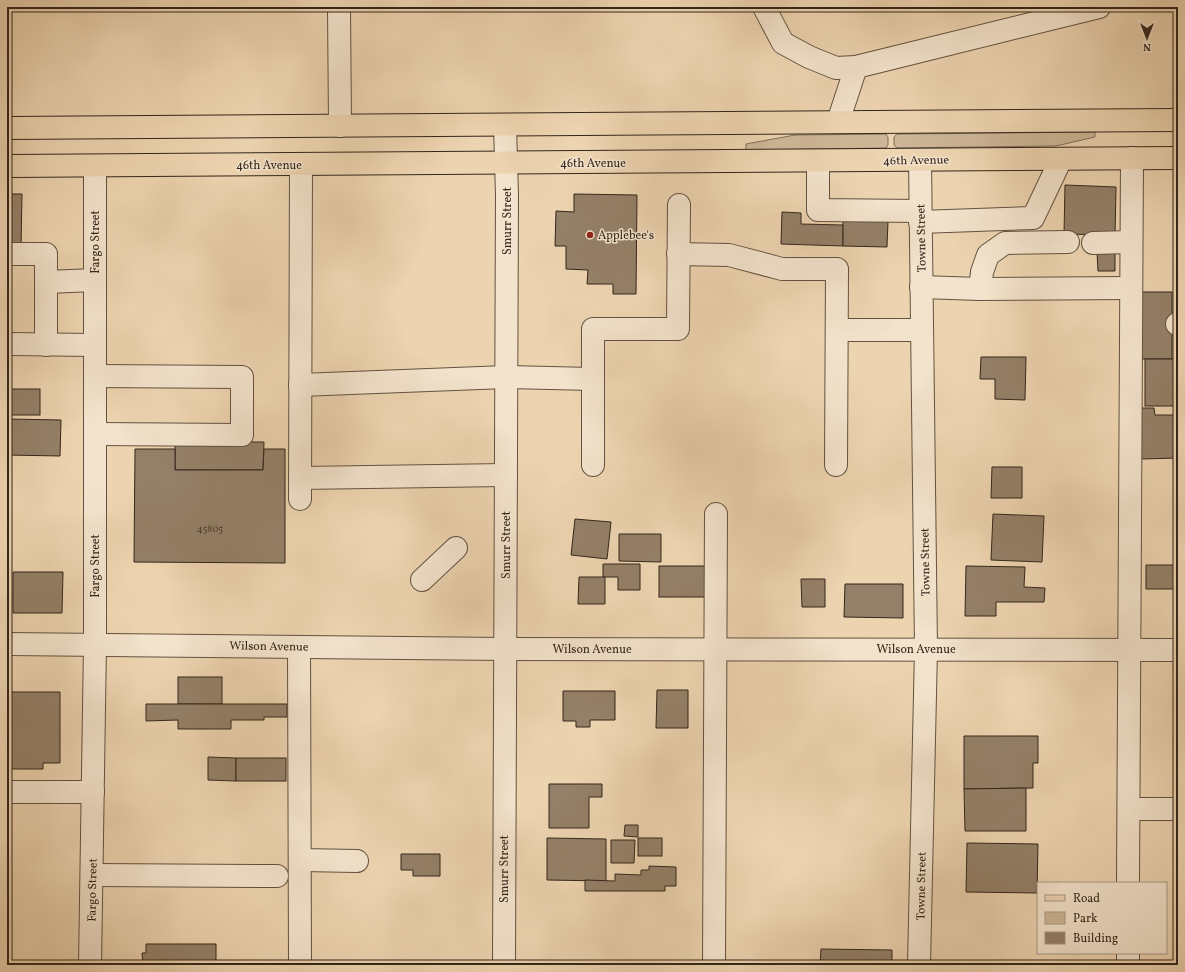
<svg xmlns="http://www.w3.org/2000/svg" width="1185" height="972" font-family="Vollkorn,serif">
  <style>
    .green { fill: #cdb697; stroke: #806e59 }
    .building { fill: #948068; stroke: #33261b }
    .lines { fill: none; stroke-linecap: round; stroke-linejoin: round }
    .minor-casing { stroke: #625240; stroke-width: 24 }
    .major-casing { stroke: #33261b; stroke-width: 24 }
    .minor { stroke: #f3e3cc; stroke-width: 22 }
    .major { stroke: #edd4b0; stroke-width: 22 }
    .poi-dot { fill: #8f2418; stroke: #f3e3cc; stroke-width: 1.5 }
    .labels { text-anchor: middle; stroke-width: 3; stroke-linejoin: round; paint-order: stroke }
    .number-label { font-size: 10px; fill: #4b3c2e }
    .street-label { font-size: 12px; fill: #33261b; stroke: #f3e3cc }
    .poi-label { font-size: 12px; fill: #33261b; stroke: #f3e3cc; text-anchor: start }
  </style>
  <rect width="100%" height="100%" fill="#edd4b0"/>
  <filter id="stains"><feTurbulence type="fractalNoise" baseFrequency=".005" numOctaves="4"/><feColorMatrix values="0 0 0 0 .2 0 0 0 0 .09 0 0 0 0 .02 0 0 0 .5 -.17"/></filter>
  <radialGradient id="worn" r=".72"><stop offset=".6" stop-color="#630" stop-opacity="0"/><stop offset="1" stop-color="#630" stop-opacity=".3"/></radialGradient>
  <g class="green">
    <polygon points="1095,132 1095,137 1056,146 897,148 894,145 894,137 897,134"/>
    <polygon points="886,134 888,137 888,145 886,148 746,150 746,144 795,135"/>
  </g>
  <g class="building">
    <polygon points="1065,185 1116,187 1115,235 1064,234"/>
    <polygon points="7,194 22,194 21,247 7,247"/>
    <polygon points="574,194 637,195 636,294 613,294 613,284 587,284 588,270 566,269 566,246 555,246 556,211 574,212"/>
    <polygon points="782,212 801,213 801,224 843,225 843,246 781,244"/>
    <polygon points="843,220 888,221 887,247 843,246"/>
    <polygon points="1097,252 1115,252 1115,271 1098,271"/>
    <rect x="7" y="263" width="2" height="31"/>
    <rect x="1140" y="292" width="32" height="67"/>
    <polygon points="981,357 1026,357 1025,400 995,399 995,379 980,379"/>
    <rect x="1145" y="359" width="33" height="47"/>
    <rect x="7" y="389" width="33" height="26"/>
    <polygon points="1141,408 1154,408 1155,415 1178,415 1178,458 1141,459"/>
    <polygon points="7,419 61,420 60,456 7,455"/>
    <polygon points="175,442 264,442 263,470 175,470"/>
    <polygon points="135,449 175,449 175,470 263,470 264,449 285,449 285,563 134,562"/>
    <polygon points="992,467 1022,467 1022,498 991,498"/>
    <polygon points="993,514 1044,516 1042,562 991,560"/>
    <polygon points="575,519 611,522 607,559 571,555"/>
    <polygon points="619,534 661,534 661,562 619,561"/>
    <polygon points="603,564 640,564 640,590 618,590 618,577 603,577"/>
    <polygon points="1146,565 1178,565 1178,620 1176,620 1177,589 1146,589"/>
    <rect x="659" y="566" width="46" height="31"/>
    <polygon points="966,566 1025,567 1024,587 1045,588 1044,602 996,602 996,616 965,616"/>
    <polygon points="13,572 63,572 62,613 13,613"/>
    <polygon points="579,577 605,577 605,604 578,604"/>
    <polygon points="801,579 825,579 825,607 802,607"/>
    <polygon points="845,584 903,584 903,618 844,617"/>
    <rect x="178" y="677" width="44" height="27"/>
    <polygon points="657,690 688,690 688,728 656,728"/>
    <polygon points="563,691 615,691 615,720 590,720 590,727 576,727 576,721 563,721"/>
    <polygon points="7,692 60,692 60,763 43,763 43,769 7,769"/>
    <polygon points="146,704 287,704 287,717 264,717 264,720 231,720 231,729 178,729 178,720 146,721"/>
    <polygon points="964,736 1038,736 1038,763 1033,763 1033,788 964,789"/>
    <polygon points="208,757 236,758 236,781 208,780"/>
    <rect x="236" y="758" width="50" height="23"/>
    <polygon points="549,784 602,784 602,797 589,797 589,828 549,828"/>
    <polygon points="1026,788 1026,831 965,831 964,789"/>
    <polygon points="625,825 638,825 638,837 624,836"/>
    <polygon points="547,838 606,839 606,881 547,880"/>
    <rect x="638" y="838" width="24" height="18"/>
    <polygon points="611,840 635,840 634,863 611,863"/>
    <polygon points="967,843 1038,844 1037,893 966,892"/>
    <polygon points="401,854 440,854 440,876 413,876 413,870 401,870"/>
    <polygon points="649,866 676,867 676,886 665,886 665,891 585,891 585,880 615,881 615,874 641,875 641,870 649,870"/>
    <polygon points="1175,877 1178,877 1178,965 1177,965"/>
    <polygon points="146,944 216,944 216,965 143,965 142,953 146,953"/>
    <polygon points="821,949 892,950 892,965 820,965"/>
  </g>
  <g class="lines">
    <g class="minor-casing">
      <g id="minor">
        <polyline points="339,7 340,126"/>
        <polyline points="764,7 783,43 809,57 836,68 856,67 1099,7"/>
        <polyline points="838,122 856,67"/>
        <polyline points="818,161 818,210 920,211"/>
        <polyline points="920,222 1033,218 1061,159"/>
        <polyline points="1093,243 1131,242"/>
        <polyline points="7,254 46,254 46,345"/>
        <polyline points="678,254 729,255 782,269 837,269 836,465"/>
        <polyline points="46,282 95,280"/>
        <polyline points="921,287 980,289 1131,288"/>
        <polyline points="980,289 982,272 988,255 1005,243 1068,242"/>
        <polyline points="1177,324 1178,324"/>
        <polyline points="837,330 921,330"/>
        <polyline points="7,344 95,345"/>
        <polyline points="95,376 242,377 242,435 95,434"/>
        <polyline points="300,385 506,377 592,379"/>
        <polyline points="593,465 593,329 678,329 679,205"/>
        <polyline points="300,478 506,475"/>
        <polyline points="300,499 301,165"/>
        <polyline points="422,580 456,548"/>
        <polyline points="7,644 505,649 1178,650"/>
        <polyline points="299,647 300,965"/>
        <polyline points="7,792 93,792"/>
        <polyline points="1129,809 1178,809"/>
        <polyline points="300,860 357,861"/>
        <polyline points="92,875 277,876"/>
        <polyline points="1128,883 1132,158"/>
        <polyline points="90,965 95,644 95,166"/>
        <polyline points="504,965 507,195 505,125"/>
        <polyline points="714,965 716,514"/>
        <polyline points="919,965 926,649 920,160"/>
        <polyline points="1128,965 1128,953"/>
      </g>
    </g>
    <g class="major-casing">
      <g id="major">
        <polyline points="7,128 1178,120"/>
        <polyline points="7,166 1178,158"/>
      </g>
    </g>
    <use href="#minor" class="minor"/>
    <use href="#major" class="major"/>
  </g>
  <circle class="poi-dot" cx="590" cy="235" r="4"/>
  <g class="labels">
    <g class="number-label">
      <text x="210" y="532">45805</text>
    </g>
    <g class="street-label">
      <text transform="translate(916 160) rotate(-1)" y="4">46th Avenue</text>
      <text x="593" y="167">46th Avenue</text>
      <text x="269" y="169">46th Avenue</text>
      <text transform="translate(507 221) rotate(-90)" y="4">Smurr Street</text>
      <text transform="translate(921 238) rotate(-91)" y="4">Towne Street</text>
      <text transform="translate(95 242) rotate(-90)" y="4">Fargo Street</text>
      <text transform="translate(506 545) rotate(-90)" y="4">Smurr Street</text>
      <text transform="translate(925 562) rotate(-91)" y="4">Towne Street</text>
      <text transform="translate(95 566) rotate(-90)" y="4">Fargo Street</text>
      <text transform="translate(269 646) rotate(1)" y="4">Wilson Avenue</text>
      <text x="592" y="653">Wilson Avenue</text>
      <text x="916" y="653">Wilson Avenue</text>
      <text transform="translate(504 869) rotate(-90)" y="4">Smurr Street</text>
      <text transform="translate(921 886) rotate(-89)" y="4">Towne Street</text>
      <text transform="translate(92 890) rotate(-89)" y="4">Fargo Street</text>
    </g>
    <g class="poi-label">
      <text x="598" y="239">Applebee's</text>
    </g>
  </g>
  <rect width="1185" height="972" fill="none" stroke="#edd4b0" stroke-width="24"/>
  <rect x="8" y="8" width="1169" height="956" fill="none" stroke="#33261b" stroke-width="2"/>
  <rect x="12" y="12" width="1161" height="948" fill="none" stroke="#33261b"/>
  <rect x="1037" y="882" width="130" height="72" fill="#f3e3cc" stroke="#a69785"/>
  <rect x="1045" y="895" width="20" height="6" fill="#edd4b0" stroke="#a69785"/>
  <text x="1073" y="902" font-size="12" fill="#33261b">Road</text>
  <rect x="1045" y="912" width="20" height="12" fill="#cdb697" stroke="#a69785"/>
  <text x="1073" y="922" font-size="12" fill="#33261b">Park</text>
  <rect x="1045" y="932" width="20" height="12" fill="#948068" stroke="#a69785"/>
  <text x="1073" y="942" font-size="12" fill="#33261b">Building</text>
  <g transform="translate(1147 38) rotate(180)" stroke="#f3e3cc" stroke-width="3" paint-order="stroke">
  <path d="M0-3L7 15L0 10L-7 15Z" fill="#33261b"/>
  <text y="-6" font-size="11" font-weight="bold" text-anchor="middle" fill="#33261b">N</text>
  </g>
  <rect width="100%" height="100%" filter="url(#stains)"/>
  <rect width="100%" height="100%" fill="url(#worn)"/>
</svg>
